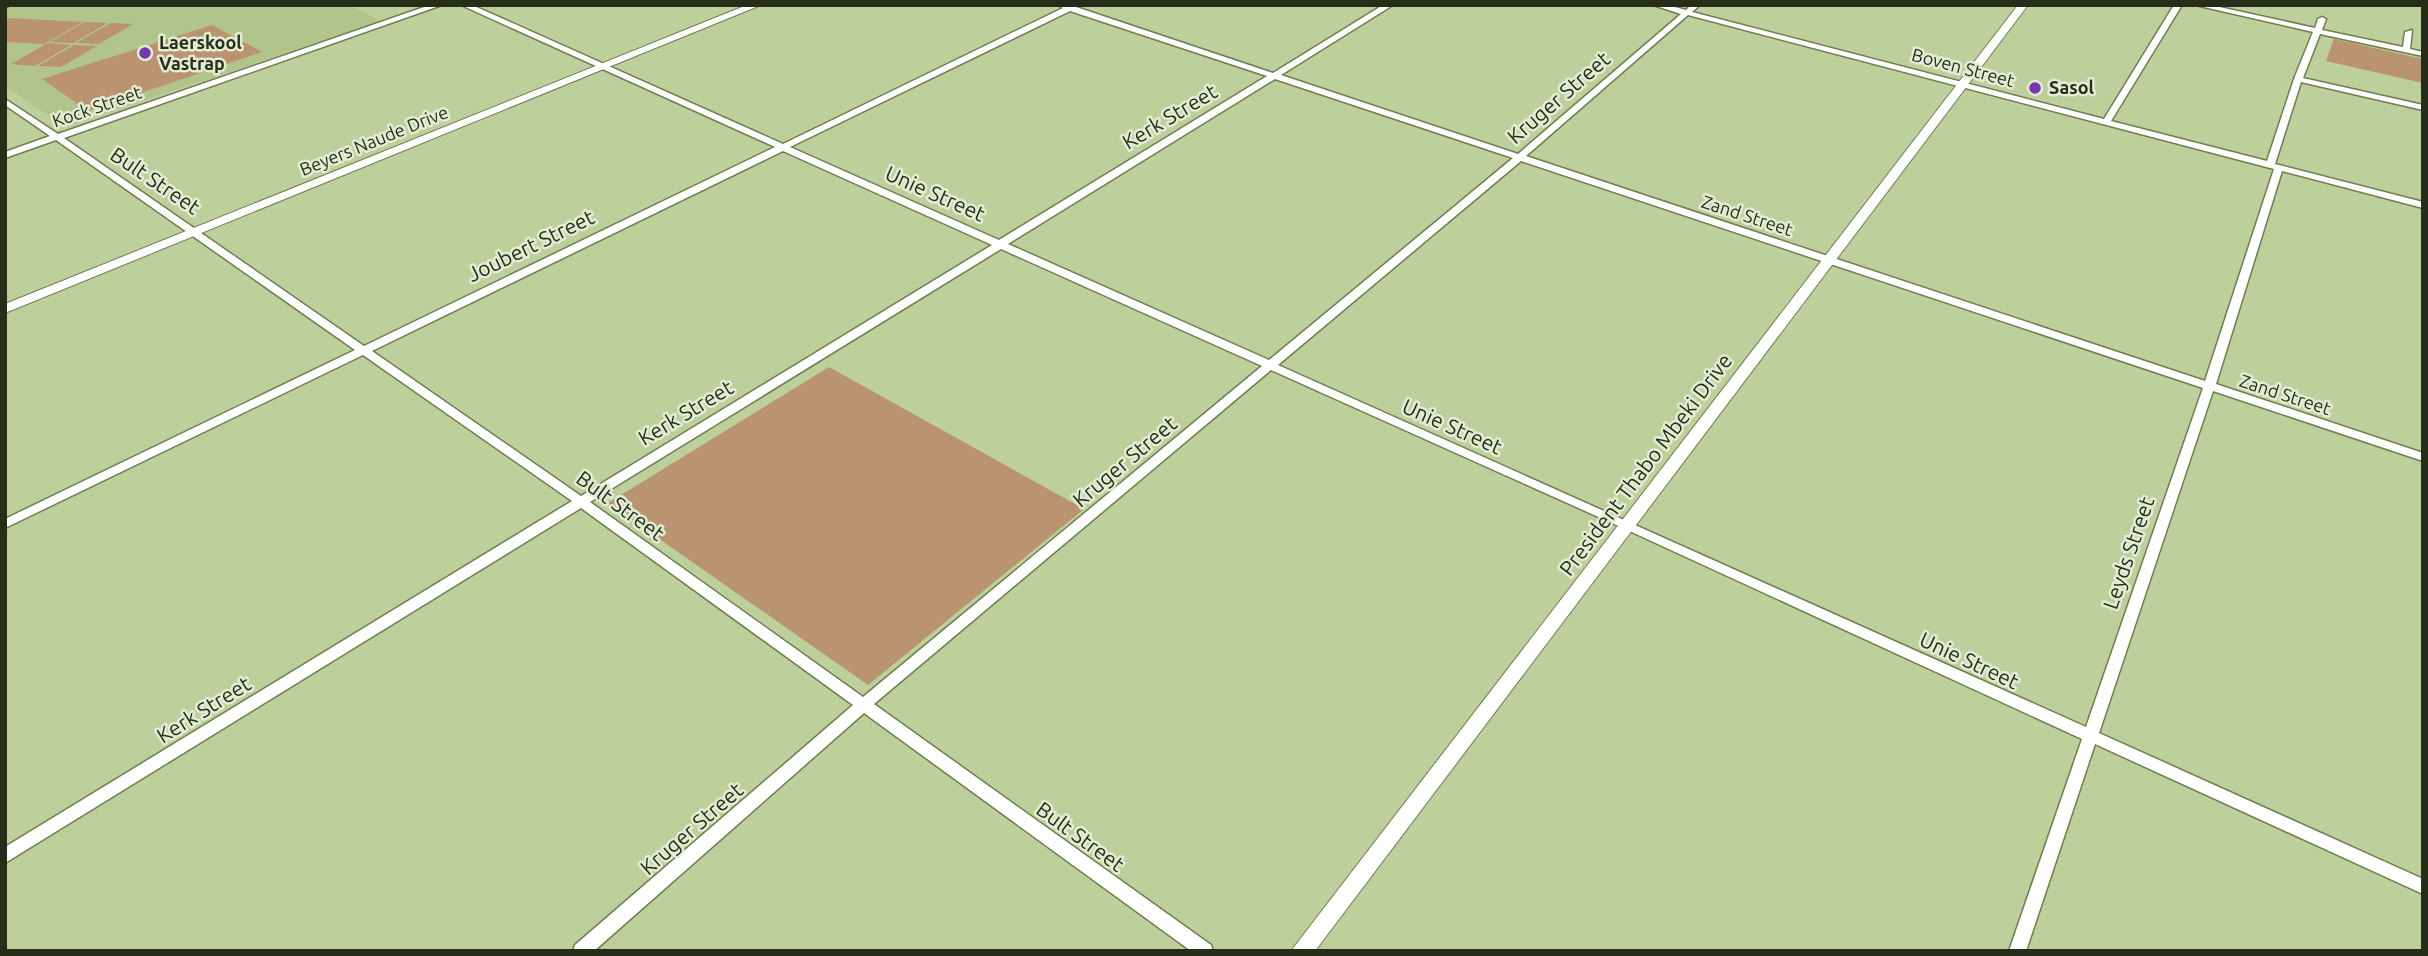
<svg xmlns="http://www.w3.org/2000/svg" width="2428" height="956" font-family="Ubuntu,sans-serif">
  <style>
    .built { fill: #b1c48a }
    .green { fill: #ba9371 }
    .lines { fill: none; stroke-linecap: round; stroke-linejoin: round }
    .minor-casing { stroke: #6e7e4d; stroke-width: 3 }
    .tertiary-casing { stroke: #6e7e4d; stroke-width: 2 }
    .minor { fill: #fff; fill-rule: evenodd }
    .tertiary { fill: #fff; fill-rule: evenodd }
    .poi-dot { fill: #7338ad; stroke: #e2ecd2; stroke-width: 2.5 }
    .labels { text-anchor: middle; stroke-width: 5; stroke-linejoin: round; paint-order: stroke }
    .far-poi-label { font-size: 18px; font-weight: bold; fill: #262d18; stroke: #e2ecd2; text-anchor: start }
    .far-street-label { font-size: 18px; fill: #262d18; stroke: #e2ecd2 }
    .street-label { font-size: 21px; fill: #262d18; stroke: #e2ecd2 }
  </style>
  <rect width="100%" height="100%" fill="#bdcf9b"/>
  <polygon class="built" points="16,5 349,5 381,21 65,127 5,86 5,11"/>
  <g class="green">
    <polygon points="10,18 83,22 44,44 5,42 5,20"/>
    <polygon points="85,22 108,23 73,43 50,42"/>
    <polygon points="111,23 133,24 99,44 76,43"/>
    <polygon points="212,25 262,52 88,111 42,79"/>
    <polygon points="2334,39 2423,59 2423,83 2326,61"/>
    <polygon points="48,43 71,45 35,66 11,64"/>
    <polygon points="74,45 97,46 61,67 38,66"/>
    <polygon points="829,367 1084,509 868,685 608,503"/>
  </g>
  <g class="lines">
    <g class="minor-casing">
      <g id="minor">
        <polygon points="5,5 11,5 5,8"/>
        <path d="M430,5h12l-378,133 300,208 411,-199 -314,-142h11l311,139 280,-136 -6,-3h18l1,2 197,66 110,-68h10l-112,70 237,79 163,-140 -28,-9h14l19,5 5,-5h9l-8,7 412,107 70,-114h8l-71,116 156,40 27,-82 19,-47 -118,-27h15l105,23 3,-9 4,-2 4,2 -4,11 81,17 2,-15 7,-2 -2,19 13,3v4l-103,-22 -17,44 120,27v5l-122,-28 -26,82 148,38v6l-141,-37 -66,213 207,69v8l-210,-70 -114,342 324,146v15l-328,-150 -69,207h-17l73,-212 -459,-211 -352,-158 -397,334 337,241 2,6h-22l-327,-238 -270,238h-21l2,-6 278,-240 -272,-197 -576,355v-16l567,-346 -209,-146 -358,173v-9l350,-169 -299,-210 -51,18v-6l45,-16 -45,-31v-6l53,35zM1070,11l197,65 -268,164 -209,-93zM1688,15l586,154 -69,212 -679,-225zM1275,79l238,79 -244,202 -261,-116zM783,151l209,94 -411,251 -209,-145zM1521,161l682,227 -117,339 -808,-362zM1001,249l261,117 -399,331 -273,-195z"/>
      </g>
    </g>
    <g class="tertiary-casing">
      <g id="tertiary">
        <polygon points="747,5 761,5 5,313 5,304"/>
        <polygon points="2018,5 2028,5 1315,951 1291,951"/>
      </g>
    </g>
    <use href="#minor" class="minor"/>
    <use href="#tertiary" class="tertiary"/>
  </g>
  <g class="poi-dot">
    <circle cx="145" cy="53" r="7"/>
    <circle cx="2035" cy="88" r="7"/>
  </g>
  <g class="labels">
    <g class="far-poi-label">
      <text x="159" y="49">Laerskool<tspan x="159" dy="21">Vastrap</tspan></text>
      <text x="2049" y="94">Sasol</text>
    </g>
    <g class="far-street-label">
      <text transform="translate(1963 68) rotate(15)" y="6">Boven Street</text>
      <text transform="translate(97 107) rotate(-19)" y="6">Kock Street</text>
      <text transform="translate(374 141) rotate(-22)" y="6">Beyers Naude Drive</text>
      <text transform="translate(1747 216) rotate(18)" y="6">Zand Street</text>
      <text transform="translate(2285 395) rotate(18)" y="6">Zand Street</text>
    </g>
    <g class="street-label">
      <text transform="translate(1559 98) rotate(-41)" y="7">Kruger Street</text>
      <text transform="translate(1170 117) rotate(-31)" y="7">Kerk Street</text>
      <text transform="translate(155 181) rotate(34)" y="7">Bult Street</text>
      <text transform="translate(935 194) rotate(24)" y="7">Unie Street</text>
      <text transform="translate(531 246) rotate(-26)" y="7">Joubert Street</text>
      <text transform="translate(686 413) rotate(-31)" y="7">Kerk Street</text>
      <text transform="translate(1452 427) rotate(24)" y="7">Unie Street</text>
      <text transform="translate(1125 462) rotate(-40)" y="7">Kruger Street</text>
      <text transform="translate(1646 465) rotate(-53)" y="7">President Thabo Mbeki Drive</text>
      <text transform="translate(620 506) rotate(36)" y="7">Bult Street</text>
      <text transform="translate(2129 553) rotate(-71)" y="7">Leyds Street</text>
      <text transform="translate(1969 661) rotate(25)" y="7">Unie Street</text>
      <text transform="translate(204 710) rotate(-32)" y="7">Kerk Street</text>
      <text transform="translate(692 829) rotate(-41)" y="7">Kruger Street</text>
      <text transform="translate(1080 837) rotate(36)" y="7">Bult Street</text>
    </g>
  </g>
  <rect width="2428" height="956" fill="none" stroke="#262d18" stroke-width="14"/>
</svg>
